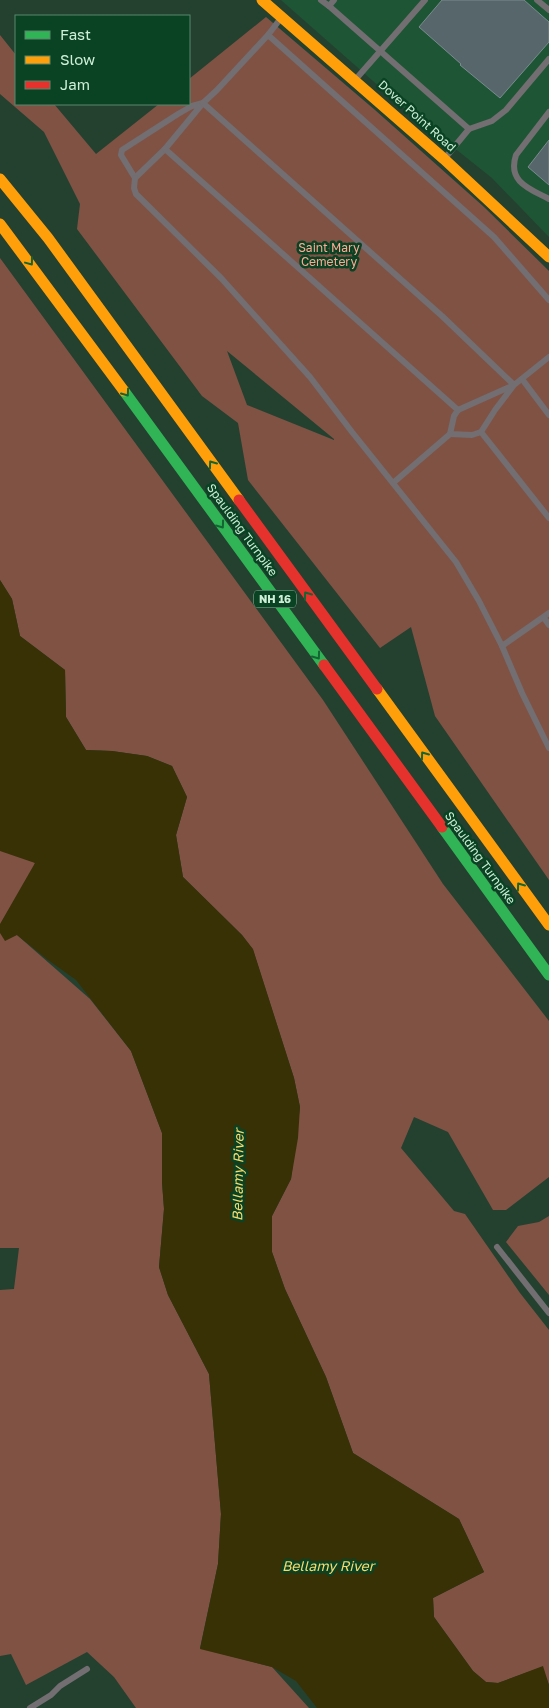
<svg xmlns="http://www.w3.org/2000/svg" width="549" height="1708" font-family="'Golos Text',sans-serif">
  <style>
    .built { fill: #1e5635 }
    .green { fill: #805244; fill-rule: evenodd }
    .water { fill: #383106 }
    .building { fill: #57666b; stroke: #7a8a8f }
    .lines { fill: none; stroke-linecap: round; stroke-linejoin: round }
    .lane { stroke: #726e71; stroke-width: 6 }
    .fast { stroke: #30b455; stroke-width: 11 }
    .slow { stroke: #ff9f0a; stroke-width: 11 }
    .jam { stroke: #e5322d; stroke-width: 11 }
    .oneway { stroke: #156433 }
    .labels { text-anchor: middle; stroke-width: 5; stroke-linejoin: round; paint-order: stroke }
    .shield { fill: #0a4224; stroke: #92bba1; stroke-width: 1 }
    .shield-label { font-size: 11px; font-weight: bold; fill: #cdefd7 }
    .street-label { font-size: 12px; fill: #cdefd7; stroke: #0a4224 }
    .park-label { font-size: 12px; fill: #ffa994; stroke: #0a4224 }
    .water-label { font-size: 14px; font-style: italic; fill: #f7d96c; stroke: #0a4224 }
  </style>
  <rect width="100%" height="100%" fill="#244130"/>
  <polygon class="built" points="281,0 549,0 549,237 492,178 398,103"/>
  <g class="green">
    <path d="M266,17l109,93 109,97 65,64v609l-114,-164 -24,-89 -31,21 -132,-168 -10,-57 -36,-27 -125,-167 3,-25 -36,-72 -44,-38v-59l16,20v49h38l42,50 63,-50h30v-25zM227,351l107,88v1l-87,-35z"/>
    <polygon points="0,258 323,700 443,884 549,1021 549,1177 506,1210 493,1210 448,1132 414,1117 401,1148 454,1211 465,1214 520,1293 549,1330 549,1685 542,1667 498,1683 486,1682 473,1671 434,1617 433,1598 484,1572 459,1519 353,1453 326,1377 285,1289 272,1252 272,1216 291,1179 300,1107 294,1078 253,950 242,935 183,877 176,835 187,797 172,766 147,756 112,751 86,750 66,717 65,670 20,636 12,599 0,580"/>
    <polygon points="0,825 35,863 17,935 90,999 131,1051 162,1133 162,1182 164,1209 159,1267 168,1295 209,1374 221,1514 218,1564 200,1648 272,1667 309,1708 136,1708 114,1677 87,1652 26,1685 11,1654 0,1656 0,1290 14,1289 19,1248 0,1248"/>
    <polygon points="549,1216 549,1295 506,1242 518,1226 539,1222"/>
  </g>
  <polygon class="water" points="0,580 12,599 20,636 65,670 66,717 86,750 112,751 147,756 172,766 187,797 176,835 183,877 242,935 253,949 294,1078 300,1107 298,1138 291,1179 272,1216 272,1252 285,1289 326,1377 353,1453 459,1519 484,1572 433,1598 434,1617 473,1671 486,1682 498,1683 543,1666 549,1685 549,1708 317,1708 296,1681 272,1667 200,1649 218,1564 221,1514 209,1374 168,1295 159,1267 164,1209 162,1182 162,1133 131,1051 76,980 48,960 17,935 5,941 0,933 0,924 35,863 0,851"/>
  <g class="building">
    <polygon points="442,0 524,0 549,22 549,42 500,98 460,65 461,64 419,27"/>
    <polygon points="549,140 549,185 528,167"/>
  </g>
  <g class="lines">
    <g class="lane">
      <polyline points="321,0 329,6"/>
      <polyline points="334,0 329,6 469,129 445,158"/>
      <polyline points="537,0 549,10"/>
      <polyline points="268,35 281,18"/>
      <polyline points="355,80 425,0"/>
      <polyline points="203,103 192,106 178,114 122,150 121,155 135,178 165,149 203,103 217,90 268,35 494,237 549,300"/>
      <polyline points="203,103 442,316 514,385 495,410 481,432 472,435 450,434 454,416 458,410 514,385 549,357"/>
      <path d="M549,112l-33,43c-9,27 14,34 33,44"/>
      <polyline points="469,129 492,121 506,110 549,59"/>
      <polyline points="165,149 458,410"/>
      <polyline points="135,178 134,188 136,194 221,278 310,377 352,432 456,562 479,601 502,646"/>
      <polyline points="522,379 549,415"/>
      <polyline points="481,432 549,518"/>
      <polyline points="393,483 450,434"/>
      <polyline points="549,613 502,646 522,693 549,748"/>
      <polyline points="544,618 549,625"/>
      <polyline points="497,1247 549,1313"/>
      <polyline points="30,1708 51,1695 60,1686 87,1669"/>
    </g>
    <g class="fast">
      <polyline points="124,391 324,665"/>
      <polyline points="442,827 549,975"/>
    </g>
    <g class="slow">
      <polyline points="262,0 444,159 549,257"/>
      <polyline points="0,179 48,238 239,500"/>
      <polyline points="0,224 124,391"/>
      <polyline points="377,689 549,925"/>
    </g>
    <g class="jam">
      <polyline points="239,500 377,689"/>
      <polyline points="324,665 442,827"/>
    </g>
  </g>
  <defs><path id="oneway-chevron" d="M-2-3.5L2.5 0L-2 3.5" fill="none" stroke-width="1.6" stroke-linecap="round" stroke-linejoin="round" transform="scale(1.25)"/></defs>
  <g class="oneway">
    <use href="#oneway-chevron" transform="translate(30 262) rotate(53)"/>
    <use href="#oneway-chevron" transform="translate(126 393) rotate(54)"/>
    <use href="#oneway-chevron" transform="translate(212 464) rotate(-126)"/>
    <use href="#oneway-chevron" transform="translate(221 525) rotate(54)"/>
    <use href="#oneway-chevron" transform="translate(307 595) rotate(-126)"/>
    <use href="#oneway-chevron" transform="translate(317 656) rotate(54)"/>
    <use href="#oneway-chevron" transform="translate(424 755) rotate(-126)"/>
    <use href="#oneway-chevron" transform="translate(520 886) rotate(-126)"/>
  </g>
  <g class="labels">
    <rect class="shield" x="254" y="590.5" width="42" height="17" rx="4"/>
    <g class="shield-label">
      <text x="275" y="603">NH 16</text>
    </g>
    <g class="street-label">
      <text transform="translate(417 116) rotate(42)" y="4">Dover Point Road</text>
      <text transform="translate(242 530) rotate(54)" y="4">Spaulding Turnpike</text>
      <text transform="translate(480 858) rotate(54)" y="4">Spaulding Turnpike</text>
    </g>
    <g class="park-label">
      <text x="329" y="252">Saint Mary<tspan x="329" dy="14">Cemetery</tspan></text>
    </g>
    <g class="water-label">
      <text transform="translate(238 1175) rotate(-89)" y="5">Bellamy River</text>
      <text x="328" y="1571">Bellamy River</text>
    </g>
  </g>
  <rect x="15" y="15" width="175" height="90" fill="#0a4224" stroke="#58876c"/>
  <rect x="25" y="31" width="25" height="8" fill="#30b455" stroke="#58876c"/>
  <text x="60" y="40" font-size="15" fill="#cdefd7">Fast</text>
  <rect x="25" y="56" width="25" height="8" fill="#ff9f0a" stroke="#58876c"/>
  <text x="60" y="65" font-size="15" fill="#cdefd7">Slow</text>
  <rect x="25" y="81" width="25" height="8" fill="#e5322d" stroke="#58876c"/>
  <text x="60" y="90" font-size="15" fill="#cdefd7">Jam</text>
</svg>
